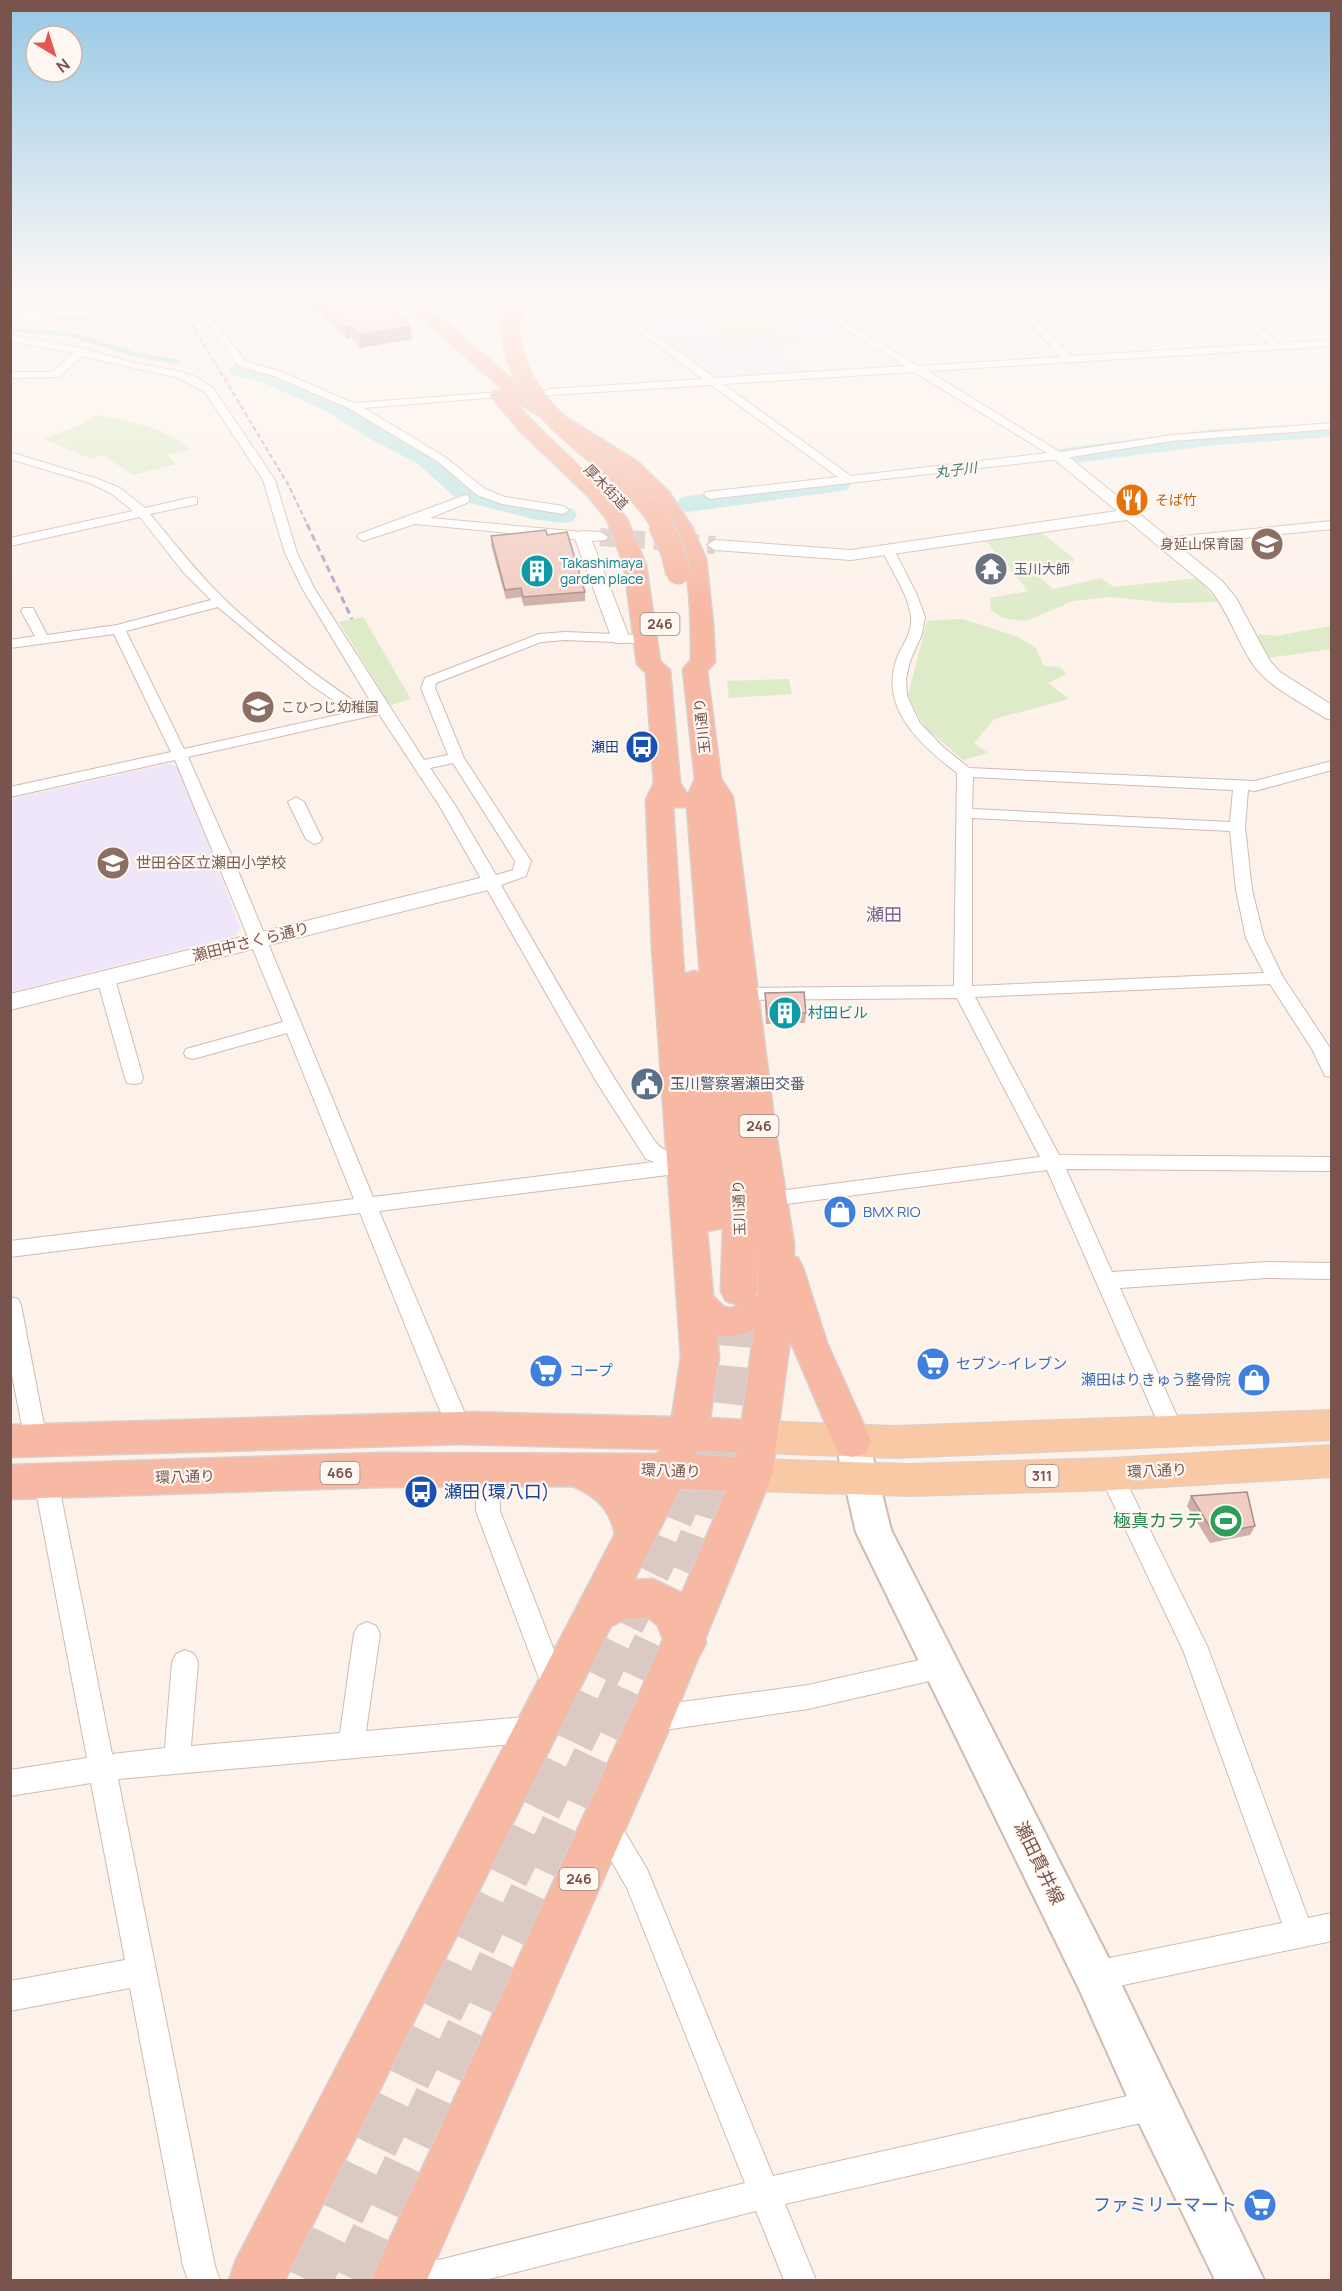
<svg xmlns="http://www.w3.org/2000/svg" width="1342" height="2291" font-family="Manrope,'Noto Sans JP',sans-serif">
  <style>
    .education { fill: #efe7f9 }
    .green { fill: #ddebc8 }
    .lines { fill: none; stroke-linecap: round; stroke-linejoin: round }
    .stream { stroke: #a5d8d6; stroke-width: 4.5 }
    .river { fill: #bee6e4; fill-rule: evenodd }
    .tertiary-tunnel { stroke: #dbcac3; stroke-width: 18; stroke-dasharray: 18 9; stroke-linecap: butt }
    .trunk-tunnel-far1 { stroke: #dbcac3; stroke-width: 38; stroke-dasharray: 38 20; stroke-linecap: butt }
    .trunk-tunnel { stroke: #dbcac3; stroke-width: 50; stroke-dasharray: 50 25; stroke-linecap: butt }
    .minor-casing { stroke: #d2bab2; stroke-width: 2 }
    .tertiary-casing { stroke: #d2bab2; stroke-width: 2 }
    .secondary-casing { stroke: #d4b9af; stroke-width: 4 }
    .primary-casing { stroke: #d9cfcd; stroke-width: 2 }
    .trunk-casing { stroke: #d9cfcd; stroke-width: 3 }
    .minor { fill: #fff; fill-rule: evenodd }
    .tertiary { fill: #fff; fill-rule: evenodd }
    .secondary { fill: #fff; fill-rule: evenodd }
    .primary { fill: #f9c9a5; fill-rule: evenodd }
    .trunk { fill: #f7b8a4; fill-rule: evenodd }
    .rail-far1 { stroke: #b2a7c7; stroke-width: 2; stroke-dasharray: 5 3; stroke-linecap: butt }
    .rail { stroke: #b2a7c7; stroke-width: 3; stroke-dasharray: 7 4.5; stroke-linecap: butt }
    .trunk-bridge-far1-casing { stroke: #d9cfcd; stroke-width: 20; stroke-linecap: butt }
    .trunk-bridge-casing { stroke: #d9cfcd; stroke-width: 26; stroke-linecap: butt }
    .trunk-bridge-far1 { stroke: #f7b8a4; stroke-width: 18 }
    .trunk-bridge { stroke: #f7b8a4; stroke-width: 23 }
    .wall { fill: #cfafa7 }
    .shaded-wall { fill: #a98f88 }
    .building { fill: #f1ccc2; stroke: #a98f88; stroke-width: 1.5 }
    .labels { text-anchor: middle; stroke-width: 4.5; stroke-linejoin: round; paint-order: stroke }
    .far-water-label { font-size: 14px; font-style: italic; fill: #407c7a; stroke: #fff7f1 }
    .far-street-label { font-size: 14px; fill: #78544d; stroke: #fff7f1 }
    .far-food-label { font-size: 14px; fill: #c56008; stroke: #fff7f1; text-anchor: start }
    .far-education-label { font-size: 14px; fill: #785e54; stroke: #fff7f1; text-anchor: end }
    .far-culture-label { font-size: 14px; fill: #0d838f; stroke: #fff7f1; text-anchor: start }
    .far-worship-label { font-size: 14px; fill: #5b616d; stroke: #fff7f1; text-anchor: start }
    .shield { fill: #fff7f1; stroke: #a0857e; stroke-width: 1.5 }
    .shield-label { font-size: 14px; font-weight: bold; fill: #78544d }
    .far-transit-label { font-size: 14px; fill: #164399; stroke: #fff7f1; text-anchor: end }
    .education-label { font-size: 15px; fill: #785e54; stroke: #fff7f1; text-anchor: start }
    .street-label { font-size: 15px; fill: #78544d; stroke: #fff7f1 }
    .culture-label { font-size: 15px; fill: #0d838f; stroke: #fff7f1; text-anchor: start }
    .service-label { font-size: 15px; fill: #4e5e75; stroke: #fff7f1; text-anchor: start }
    .shop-label { font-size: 15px; fill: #366cbe; stroke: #fff7f1; text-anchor: start }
    .quarter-label { font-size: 18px; fill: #7a6693; stroke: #fff7f1 }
    .near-transit-label { font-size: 18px; fill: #164399; stroke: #fff7f1; text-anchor: start }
    .near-leisure-label { font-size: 18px; fill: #27864d; stroke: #fff7f1; text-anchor: end }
    .near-street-label { font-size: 18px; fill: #78544d; stroke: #fff7f1 }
    .near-shop-label { font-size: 18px; fill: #366cbe; stroke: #fff7f1; text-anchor: end }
  </style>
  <rect width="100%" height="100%" fill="#fcf2ea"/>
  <g class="education">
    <polygon points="92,296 167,296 164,297 167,305 65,311 62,300 64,299"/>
    <polygon points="722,296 788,296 853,333 777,349 807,372 717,379 626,312"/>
    <polygon points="168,764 179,766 240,928 235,936 11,992 10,799"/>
  </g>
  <g class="green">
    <polygon points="735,296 761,296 768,300 781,298 792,305 771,309 797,326 733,339 685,305"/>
    <path d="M97,415c33,6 66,12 93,34l-23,6 9,9 -43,11 -30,-20 -12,4 -47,-20 37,-14z"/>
    <polygon points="1039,531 1075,559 1072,564 1033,571 1053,589 1101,578 1114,587 1198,578 1218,602 1170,603 1110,597 1073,601 1026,621 1003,618 991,610 990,598 1028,591 983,538"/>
    <polygon points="363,617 411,699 390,705 339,622"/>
    <polygon points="963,619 1018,637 1036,648 1044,666 1060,667 1067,674 1048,683 1069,699 994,719 974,743 988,753 963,760 925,727 908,695 927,621"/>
    <polygon points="1331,626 1331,649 1268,658 1257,637 1260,634 1276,636"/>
    <polygon points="789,679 792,694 729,698 727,681"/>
  </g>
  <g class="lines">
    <polyline class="stream" points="10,329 73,335 133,354 178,362"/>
    <g class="river">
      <polygon points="241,363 275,370 346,402 390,430 435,453 476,488 534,503 573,509 577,515 573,521 563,523 533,519 458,500 417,463 372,440 328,412 260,381 233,375 229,370 233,365"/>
      <polygon points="1332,423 1332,437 1217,445 1065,464 1056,461 1052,456 1056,451 1065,448 1217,429"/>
      <polygon points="838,476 847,478 851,484 847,490 689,512 680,510 676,504 680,498 689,496"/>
    </g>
    <polyline class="tertiary-tunnel" points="600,537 715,545"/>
    <g class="trunk-tunnel-far1">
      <polyline points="600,1677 658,1557 684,1493 694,1445"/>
      <path d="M636,1677c28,-61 60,-121 77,-186 17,-65 20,-133 26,-200"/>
    </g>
    <g class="trunk-tunnel">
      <polyline points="307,2280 601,1675"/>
      <polyline points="355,2280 636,1675"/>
    </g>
    <g class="minor-casing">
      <g id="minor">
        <polygon points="406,296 447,296 442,299 408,301 403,298"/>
        <path d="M591,296h10l114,82 190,-12 -112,-70h10l115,70 142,-9 -54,-61h9l56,60 197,-12 -43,-38 -100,6v-4l3,-1 90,-6 1,-4 3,-1 7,4 103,-4v3l-97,7 44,37 53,-3v6l-404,25 132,81 112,-17 160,-12v6l-160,12 -113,18 -349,40 -6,-4 2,-3 132,-15 -127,-92 -160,10 -25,8 -4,-1v-4l28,-9 153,-10zM914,372l133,81 -196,23 -128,-92z"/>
        <polygon points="196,306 202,306 247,362 282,372 353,403 502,392 502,396 498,397 364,408 445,457 485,489 505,497 563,506 569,510 563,514 502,504 477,495 437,461 348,408 274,376 239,366 196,310"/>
        <path d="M10,335l71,13 53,15 43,8 19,6 17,11 62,92 22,73 17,35 110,172 24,-5 -27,-67 4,-10 114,-44 26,-2 72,3 14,4 2,3 -7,4 -10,-3 -71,-3 -24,2 -105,41 -1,5 29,70 67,103 -5,15 -25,9c49,85 98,172 153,255 10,16 32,13 40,26l-3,5 -7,2 -305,38 92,217 -3,7 -8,3 -8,-3 -15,-31 -77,-191 -350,44v-16l344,-42 -67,-166 -94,26 -7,-2 -2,-4 2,-4 97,-27 -108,-262 -165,37v-10l161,-35 -57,-118 -104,14v-8l25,-4 -14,-25 2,-3h10l14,27 70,-10 94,-25 -27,-27 -44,-56 -130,29v-8l123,-27 -21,-17 -22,-11 -80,-24v-7l88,27 22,9 25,20 48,-11 4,1v6l-47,10c24,29 47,58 73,84 43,41 93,78 143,111l8,-2 -72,-119 -17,-35 -22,-73 -58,-88 -26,-14 -97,-22 -23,21 -49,1v-6h42l21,-19 -63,-12zM218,607l93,78 40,27 -167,37 -58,-118zM379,714l60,91 157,276 50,78 8,3 -281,35 -139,-336 -46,-104zM453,763l62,98 -2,9 -17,5 -41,-70 -25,-37z"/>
        <polygon points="465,495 469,496 469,502 430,518 582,532 588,536 582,540 415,524 363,541 357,537 359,534"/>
        <polygon points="1332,521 1332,529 1165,546 1159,542 1165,538"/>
        <path d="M888,546l6,4 23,45 8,22 -3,17 -12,27 -4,18 1,17 13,27 23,24 26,21 286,13 77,-20v9l-77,21 -7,-1 -3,37 7,63 12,48 19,39 47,71 2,29 -7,-1 -13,-27 -42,-65 -295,13 84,158 273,2v14l-266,-2 46,103 155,-10 65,1v16l-65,-1 -147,10 64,144 -3,7 -8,3 -8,-3 -3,-7 -115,-262 -276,36 -7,-2 -3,-5 3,-5 7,-2 269,-35 -83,-159 -213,2 -6,-2 -3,-4 3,-4 6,-2 210,-2 3,-213c-35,-27 -77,-63 -61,-112 5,-15 17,-28 15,-44 -2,-22 -20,-47 -29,-67zM973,777l260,13 -3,32 -258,-13zM972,818l258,13 6,59 10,48 18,35 -292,13z"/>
        <polygon points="296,797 304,802 322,839 320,842 314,844 306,839 288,802"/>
        <polygon points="106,973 112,975 115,979 143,1078 141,1083 134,1084 127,1083 125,1078 97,979 100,975"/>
        <polygon points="10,1297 18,1299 21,1305 47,1441 44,1448 36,1451 28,1448 25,1441 10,1365"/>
        <polygon points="487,1459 495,1462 499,1469 500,1511 569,1689 565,1698 556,1701 547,1698 543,1689 476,1511 475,1469 479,1462"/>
        <polygon points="1111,1464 1119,1467 1208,1648 1308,1918 1332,1913 1332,1941 1095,1991 1085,1986 1080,1976 1085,1966 1095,1961 1282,1923 1183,1650 1099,1474 1103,1467"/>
        <polygon points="46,1471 54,1474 58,1481 112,1754 165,1748 172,1662 176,1654 185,1650 194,1654 198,1662 191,1746 340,1733 354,1634 358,1626 367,1622 376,1626 380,1634 366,1731 536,1716 545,1720 549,1729 545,1738 536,1742 118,1779 215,2266 220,2280 188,2280 183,2266 130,1988 10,2011 10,1981 125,1960 91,1783 10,1796 10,1770 87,1758 34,1481 38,1474"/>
        <polygon points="942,1655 951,1658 955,1667 951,1676 808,1709 651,1732 642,1728 638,1719 642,1710 651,1706 808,1685"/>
        <polygon points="604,1810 614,1814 647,1869 773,2176 1154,2090 1165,2094 1169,2105 1165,2116 1154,2120 785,2204 816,2280 784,2280 756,2211 485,2280 411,2280 396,2273 391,2262 396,2251 407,2246 439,2260 745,2183 627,1888 590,1824 594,1814"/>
      </g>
    </g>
    <g class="tertiary-casing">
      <g id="tertiary">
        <polygon points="289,296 330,296 324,300 199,312 10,321 10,313 199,304"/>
        <path d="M1059,452l5,1 158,128 14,17 34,63 10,11 52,33v15l-7,-2c-22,-15 -55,-30 -71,-52 -17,-25 -25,-54 -44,-77l-83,-69 -276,40 -136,-10 -8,-5 8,-5 136,10 266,-39 -63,-52 -2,-3z"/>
        <polygon points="582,531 600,532 608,537 606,540 592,541 630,639 627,643 615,643 612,639 574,536"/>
        <polygon points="492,875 500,877 503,882 500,887 10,1010 10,994"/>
      </g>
    </g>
    <g class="secondary-casing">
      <polygon id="secondary" points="852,1427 864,1431 869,1441 891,1530 1110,1961 1264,2280 1215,2280 1138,2121 1080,1991 856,1532 835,1441 840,1431"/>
    </g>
    <g class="primary-casing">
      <g id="primary">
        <polygon points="1332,1410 1332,1440 895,1458 759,1453 746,1448 741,1437 746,1426 759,1421 895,1426"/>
        <polygon points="1332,1445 1332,1477 1111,1490 910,1496 752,1491 739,1486 733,1475 739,1464 752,1459 910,1464 1111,1458"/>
      </g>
    </g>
    <g class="trunk-casing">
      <path id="trunk" d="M397,296h17l118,100 106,66 31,30 23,35 14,32 7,65 2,38 -8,9 14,108 12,18 43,337 18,110v13l4,1 5,10 24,75 44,98 -5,12 -14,4 -14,-4 -48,-113 -18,135 -67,164 1,4 -8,15 -31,76 -240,546h-56l263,-574 29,-67 -5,-13 -9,-8 -22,1 -16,7 -326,654h-56l7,-20 379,-726c-5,-25 -19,-38 -42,-48l-192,1 -371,12v-34l371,-12 276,1 3,-5 -200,-5 -450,13v-32l450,-13 212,5 9,-60 -29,-410 -6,-147 8,-17 -8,-110 -9,-9 -13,-99 -17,-45 -18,-23 -68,-65 -31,-37 3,-4h12zM507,393l13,11c62,39 147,77 164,156 7,32 7,67 7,100l-8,9 12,110 -7,16 -8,-12 -10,-113 -10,-9 -14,-96 -19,-46 -24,-30 -68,-65zM673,807h14l13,166 -6,-2 -10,3zM723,1228l-2,63 5,10 13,4 4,-1 -12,4 -7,-1 -11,-11 -6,-65zM758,1233v62l-5,3 4,-7zM754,1330l-12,90 -32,-2 9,-61 -2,-22 14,2zM698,1451l39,1 -1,5 -41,-2zM680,1489l46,2 -44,102 -29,-14 -19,1z"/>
    </g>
    <use href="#minor" class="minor"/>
    <use href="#tertiary" class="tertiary"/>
    <use href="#secondary" class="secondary"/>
    <use href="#primary" class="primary"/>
    <use href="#trunk" class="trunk"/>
    <polyline class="rail-far1" points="175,296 289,486 308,526"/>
    <polyline class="rail" points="307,524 352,619"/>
    <g class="trunk-bridge-far1-casing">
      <path id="trunk-bridge-far1" d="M523,296c-4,8 -10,16 -12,25 -2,8 1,19 2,27 18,81 109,109 148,178"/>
    </g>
    <g class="trunk-bridge-casing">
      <polyline id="trunk-bridge" points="660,524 673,552 678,573"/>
    </g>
    <use href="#trunk-bridge-far1" class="trunk-bridge-far1"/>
    <use href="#trunk-bridge" class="trunk-bridge"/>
  </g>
  <g class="wall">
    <polygon points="308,296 376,296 410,326 412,339 360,348 351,338 347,339 309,304"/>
    <polygon points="547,535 585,592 585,601 524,606 521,597 506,599 491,545 491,536"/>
    <polygon points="765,993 806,1013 805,1023 766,1024 765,1002"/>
    <polygon points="1191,1496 1255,1526 1250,1535 1210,1543 1187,1506"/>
  </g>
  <g class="shaded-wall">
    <polygon points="248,296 266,296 248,297"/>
    <polygon points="350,326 351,338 347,339 345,327"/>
    <polygon points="410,326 412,339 360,348 359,335"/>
  </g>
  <g class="building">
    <polygon points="312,296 376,296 410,326 359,335 350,326 345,327"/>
    <polygon points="546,530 547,535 567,532 585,592 523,597 521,588 505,590 491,536"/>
    <polygon points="804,992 806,1013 767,1014 765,993"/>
    <polygon points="1247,1492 1255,1526 1214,1534 1191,1496"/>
  </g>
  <linearGradient id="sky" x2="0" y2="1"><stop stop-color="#97c8e6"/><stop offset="0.48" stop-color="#fef9f6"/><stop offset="1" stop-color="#fef9f6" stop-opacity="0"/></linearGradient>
  <rect width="1342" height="616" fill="url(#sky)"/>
  <defs>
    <g id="restaurant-disc" transform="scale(1.725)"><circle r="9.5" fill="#e8710a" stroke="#fff7f1"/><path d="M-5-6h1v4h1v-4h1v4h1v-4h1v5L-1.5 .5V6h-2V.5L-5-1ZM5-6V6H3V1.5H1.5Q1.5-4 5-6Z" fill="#fff"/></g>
    <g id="school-disc" transform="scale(1.725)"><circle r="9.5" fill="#8d6e63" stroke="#fff7f1"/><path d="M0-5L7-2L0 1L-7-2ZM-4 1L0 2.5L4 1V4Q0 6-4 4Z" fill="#fff"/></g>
    <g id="temple-disc" transform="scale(1.725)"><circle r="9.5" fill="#6b7280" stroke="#fff7f1"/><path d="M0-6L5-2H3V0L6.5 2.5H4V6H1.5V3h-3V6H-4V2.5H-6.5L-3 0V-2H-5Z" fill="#fff"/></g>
    <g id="building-disc" transform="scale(1.725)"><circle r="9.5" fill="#0f9aa8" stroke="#fff7f1"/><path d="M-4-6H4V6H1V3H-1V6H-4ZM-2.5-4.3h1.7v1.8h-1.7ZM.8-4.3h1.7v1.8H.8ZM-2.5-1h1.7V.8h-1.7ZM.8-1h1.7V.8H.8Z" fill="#fff"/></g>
    <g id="bus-disc" transform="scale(1.725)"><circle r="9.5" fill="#1a4fb4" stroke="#fff7f1"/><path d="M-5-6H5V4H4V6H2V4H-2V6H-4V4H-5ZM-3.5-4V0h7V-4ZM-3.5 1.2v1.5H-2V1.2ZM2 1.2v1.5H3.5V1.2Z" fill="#fff"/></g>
    <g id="civic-disc" transform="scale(1.725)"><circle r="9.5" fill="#5c6f8a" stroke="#fff7f1"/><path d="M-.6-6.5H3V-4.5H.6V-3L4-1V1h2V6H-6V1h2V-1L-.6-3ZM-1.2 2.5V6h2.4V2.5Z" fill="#fff"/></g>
    <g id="shop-disc" transform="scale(1.725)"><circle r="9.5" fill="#3f7fe0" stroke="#fff7f1"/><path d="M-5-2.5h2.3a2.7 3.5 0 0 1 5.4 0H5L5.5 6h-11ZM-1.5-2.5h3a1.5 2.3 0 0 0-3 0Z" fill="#fff"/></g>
    <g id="supermarket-disc" transform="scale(1.725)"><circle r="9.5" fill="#3f7fe0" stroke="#fff7f1"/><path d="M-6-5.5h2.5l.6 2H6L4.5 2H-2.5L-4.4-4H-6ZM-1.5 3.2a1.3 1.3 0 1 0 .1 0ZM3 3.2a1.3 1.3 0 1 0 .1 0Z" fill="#fff"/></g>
    <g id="stadium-disc" transform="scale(1.725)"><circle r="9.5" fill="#2e9e5b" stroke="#fff7f1"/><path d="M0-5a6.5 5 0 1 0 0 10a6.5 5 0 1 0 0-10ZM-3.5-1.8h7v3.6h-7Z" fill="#fff"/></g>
  </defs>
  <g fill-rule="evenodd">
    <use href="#restaurant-disc" x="1132" y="500"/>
    <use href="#school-disc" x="1267" y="544"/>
    <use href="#temple-disc" x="991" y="569"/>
    <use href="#building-disc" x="537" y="571"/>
    <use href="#school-disc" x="258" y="707"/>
    <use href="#bus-disc" x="642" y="747"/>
    <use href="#school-disc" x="113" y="863"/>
    <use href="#building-disc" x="785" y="1013"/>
    <use href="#civic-disc" x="647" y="1084"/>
    <use href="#shop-disc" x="840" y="1212"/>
    <use href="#supermarket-disc" x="933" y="1364"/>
    <use href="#supermarket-disc" x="546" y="1371"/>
    <use href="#shop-disc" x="1254" y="1380"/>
    <use href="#bus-disc" x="421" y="1492"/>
    <use href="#stadium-disc" x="1226" y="1521"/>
    <use href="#supermarket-disc" x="1260" y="2205"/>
  </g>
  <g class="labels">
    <g class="far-water-label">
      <text transform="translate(956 470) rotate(-7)" y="5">丸子川</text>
    </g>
    <g class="far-street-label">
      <text transform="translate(606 487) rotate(46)" y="5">厚木街道</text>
      <text transform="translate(702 726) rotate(-96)" y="5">玉川通り</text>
      <text transform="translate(739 1208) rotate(-92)" y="5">玉川通り</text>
    </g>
    <g class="far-food-label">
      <text x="1155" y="505">そば竹</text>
    </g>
    <g class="far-education-label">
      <text x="1244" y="549">身延山保育園</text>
      <text x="281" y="712" text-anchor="start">こひつじ幼稚園</text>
    </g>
    <g class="far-culture-label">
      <text x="560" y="568">Takashimaya<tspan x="560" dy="16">garden place</tspan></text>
    </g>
    <g class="far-worship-label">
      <text x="1014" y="574">玉川大師</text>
    </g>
    <g class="shield">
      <rect x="640.5" y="613" width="39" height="22" rx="4.5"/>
      <rect x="739.5" y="1115" width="39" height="22" rx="4.5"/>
      <rect x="320.5" y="1462" width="39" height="22" rx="4.5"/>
      <rect x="1025.5" y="1465" width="33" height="22" rx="4.5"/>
      <rect x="559.5" y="1868" width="39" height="22" rx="4.5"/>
    </g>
    <g class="shield-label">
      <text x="660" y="629">246</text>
      <text x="759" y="1131">246</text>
      <text x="340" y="1478">466</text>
      <text x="1042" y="1481">311</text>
      <text x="579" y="1884">246</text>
    </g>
    <g class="far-transit-label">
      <text x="619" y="752">瀬田</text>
    </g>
    <g class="education-label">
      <text x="136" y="868">世田谷区立瀬田小学校</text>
    </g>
    <g class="street-label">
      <text transform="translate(251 942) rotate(-14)" y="5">瀬田中さくら通り</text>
      <text transform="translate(671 1471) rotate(2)" y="5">環八通り</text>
      <text transform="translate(1157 1471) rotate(-3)" y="5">環八通り</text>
      <text transform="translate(185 1477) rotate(-2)" y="5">環八通り</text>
    </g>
    <g class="culture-label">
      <text x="808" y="1018">村田ビル</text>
    </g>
    <g class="service-label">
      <text x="670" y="1089">玉川警察署瀬田交番</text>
    </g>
    <g class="shop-label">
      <text x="863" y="1217">BMX RIO</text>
      <text x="956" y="1369">セブン-イレブン</text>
      <text x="569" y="1376">コープ</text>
      <text x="1231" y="1385" text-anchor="end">瀬田はりきゅう整骨院</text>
    </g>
    <g class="quarter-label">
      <text x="884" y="921">瀬田</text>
    </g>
    <g class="near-transit-label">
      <text x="444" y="1498">瀬田(環八口)</text>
    </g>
    <g class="near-leisure-label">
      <text x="1203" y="1527">極真カラテ</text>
    </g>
    <g class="near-street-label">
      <text transform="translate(1039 1863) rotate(64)" y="6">瀬田貫井線</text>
    </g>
    <g class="near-shop-label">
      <text x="1237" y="2211">ファミリーマート</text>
    </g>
  </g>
  <rect width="1342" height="2291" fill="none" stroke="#78544d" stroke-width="24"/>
  <g transform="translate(54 54) rotate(142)"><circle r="28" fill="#fff7f1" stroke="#c9b6af" stroke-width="1.5"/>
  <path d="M0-4.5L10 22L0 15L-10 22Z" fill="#e35753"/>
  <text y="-9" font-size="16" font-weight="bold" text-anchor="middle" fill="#78544d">N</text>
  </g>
</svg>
